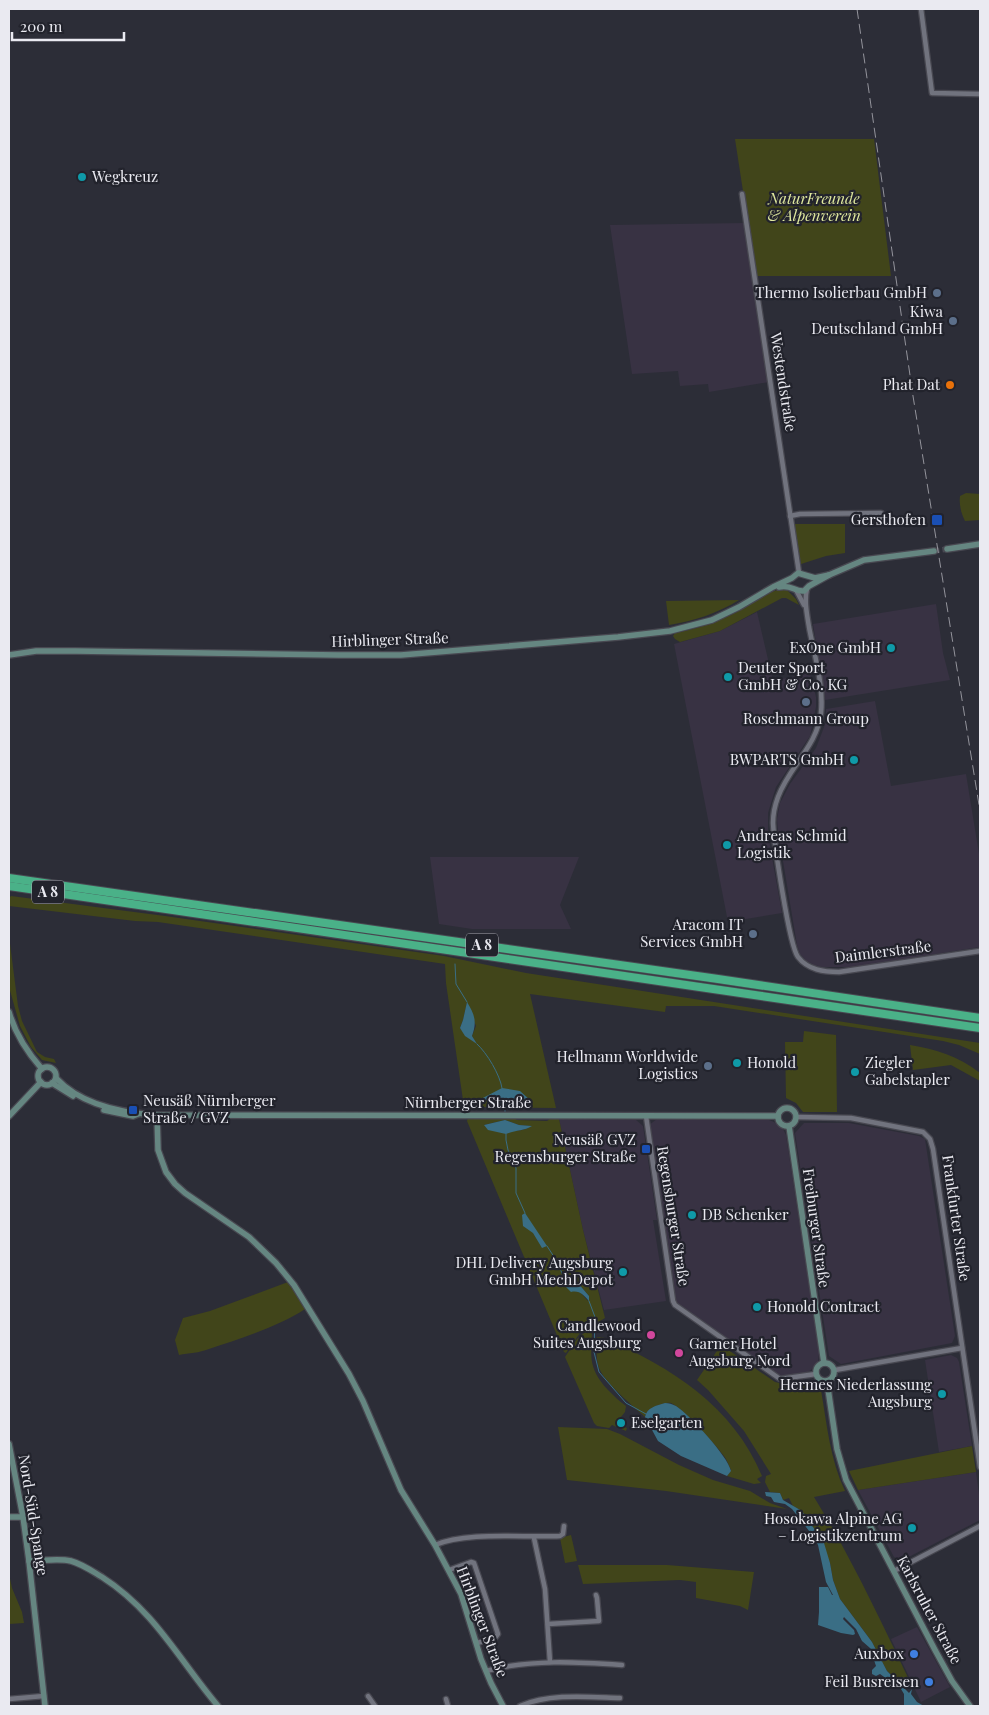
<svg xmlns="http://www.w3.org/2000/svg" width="989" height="1715" font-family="'Playfair Display',serif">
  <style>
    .industrial { fill: #383243 }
    .green { fill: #41451a; fill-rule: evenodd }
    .water { fill: #3a6e85 }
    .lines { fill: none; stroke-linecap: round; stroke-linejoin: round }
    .stream { stroke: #3a6e85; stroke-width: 1 }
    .secondary-tunnel { stroke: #484953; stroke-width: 5.5; stroke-dasharray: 5.5 3; stroke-linecap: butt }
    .street-casing { stroke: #484851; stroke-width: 7 }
    .secondary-casing { stroke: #484851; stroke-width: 8 }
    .highway-casing { stroke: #484851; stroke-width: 10 }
    .street { stroke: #71737e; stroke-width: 4.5 }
    .secondary { stroke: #658681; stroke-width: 5.5 }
    .highway { stroke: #4ab188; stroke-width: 8 }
    .rail { stroke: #94949c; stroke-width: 1; stroke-dasharray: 10 5; stroke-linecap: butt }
    .culture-dot { fill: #0f9aa8; stroke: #22232c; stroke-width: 2 }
    .service-dot { fill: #5c6f8a; stroke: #22232c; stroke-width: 2 }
    .food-dot { fill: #e8710a; stroke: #22232c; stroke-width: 2 }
    .transit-dot { fill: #1a4fb4; stroke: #22232c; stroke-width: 2 }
    .hotel-dot { fill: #d1479c; stroke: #22232c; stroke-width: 2 }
    .shop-dot { fill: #3f7fe0; stroke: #22232c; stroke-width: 2 }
    .labels { text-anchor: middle; stroke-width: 4.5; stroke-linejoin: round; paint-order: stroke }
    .shield { fill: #22232c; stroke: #aeaeb6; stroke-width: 1 }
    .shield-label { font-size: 14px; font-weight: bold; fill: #eaeaf1 }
    .poi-label { font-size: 15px; fill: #eaeaf1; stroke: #22232c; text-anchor: end }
    .park-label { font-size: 15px; font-style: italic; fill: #e1ea9f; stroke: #22232c }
    .street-label { font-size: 15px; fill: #eaeaf1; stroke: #22232c }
  </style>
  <rect width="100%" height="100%" fill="#2c2d37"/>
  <g class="industrial">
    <polygon points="745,223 769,382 709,392 708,384 680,386 678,371 632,374 610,225"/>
    <polygon points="936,604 943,653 950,680 825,700 813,624"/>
    <polygon points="757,612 773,681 810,673 816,697 816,707 810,736 776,787 768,813 768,835 782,913 728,922 674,644 720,631"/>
    <polygon points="875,701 891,786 966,774 980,860 980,947 854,967 822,967 814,965 806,961 800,954 797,945 778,831 777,819 780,803 790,784 816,748 826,722 826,709"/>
    <polygon points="430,857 579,857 560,905 571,929 472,929 439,924"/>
    <polygon points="559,1119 631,1120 636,1120 643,1126 657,1220 653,1220 666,1301 604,1310 583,1230"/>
    <polygon points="657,1119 769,1120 774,1122 783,1129 786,1135 819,1353 818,1362 811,1370 806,1373 787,1377 779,1376 676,1302 649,1125"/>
    <polygon points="804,1123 849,1123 919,1136 925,1139 955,1336 952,1343 841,1364 829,1356 795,1133"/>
    <polygon points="951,1355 957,1358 959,1362 972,1446 939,1452 925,1360"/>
    <polygon points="976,1472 980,1502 980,1520 901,1561 894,1557 858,1490"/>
    <polygon points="917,1627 950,1687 921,1702 891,1639"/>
  </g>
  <g class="green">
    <polygon points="735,139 874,139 891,276 756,276"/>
    <path d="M966,493l14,1v26l-15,1c-4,-8 -6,-16 -5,-25z"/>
    <polygon points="794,524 845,524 845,553 826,556 801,564"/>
    <path d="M785,588l11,11 3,6 -13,-7h-4l-62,33 -40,11 -5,-3 -2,-3 2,-3c23,-4 43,-12 64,-22 15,-8 28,-20 46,-23z"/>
    <path d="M739,600c-21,13 -45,21 -70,25l-3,-24z"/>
    <path d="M11,896l154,20 279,40 82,17 454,70v11l-21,-9 -16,-4 -229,-35h-48l-1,6 -135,-18 26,114 -92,-1 -18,-124 -1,-19 -287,-42 -23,-1 -126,-15v-8zM467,1003l9,23 -4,10 4,7 -16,-15 3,-8z"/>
    <polygon points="9,936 18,1006 22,1021 37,1052 45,1057 54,1059 56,1063 42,1060 31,1047 20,1026 9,987"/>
    <polygon points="804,1031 836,1035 837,1112 803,1112 796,1103 786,1098 785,1042 803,1042"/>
    <path d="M910,1045c26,4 48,11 70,28v8l-29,-16 -38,5z"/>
    <path d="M468,1118h46l3,2 30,1 3,-2h9l24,111 22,88 -25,15 -14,20 -2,-1 -97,-231zM505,1120l14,5 12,1c-13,10 -32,2 -47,-1zM567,1279l10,3 12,14 -1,5 -7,-8 -20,-11z"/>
    <path d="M288,1282l17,27c-25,17 -66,30 -96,40 -10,4 -20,4 -30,6l-4,-15 8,-22 27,-7z"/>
    <path d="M592,1326c0,29 -6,40 16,64 6,6 11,11 18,16l-1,6 -9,11 11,5 -1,3 -14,-6 -3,3 -12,-2 -3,-3 -29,-66 12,-18z"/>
    <path d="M597,1337l8,1c67,30 128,68 157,138l-5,3 4,4 -7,1 -27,-8 4,-6c-2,-4 -4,-10 -7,-14 -8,-11 -42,-49 -53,-53 -4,-1 -8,1 -12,2 -7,2 -12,5 -14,12 -12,-11 -36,-31 -44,-45 -6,-10 -4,-24 -4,-35z"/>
    <path d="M721,1345l54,37 13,3 22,-4 11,9c6,35 9,69 24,101l-31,6c37,60 67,124 97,187l-4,3 -20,-16 -15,-29 -32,-43 -7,-19 -3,-17 -28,-52 -9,-5 -4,-8 -6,2 -3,-7 -10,-1 -5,-10 1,-6 5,-2 -27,-43 -36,-41 -11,-10z"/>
    <polygon points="558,1427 607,1429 620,1434 679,1465 713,1480 750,1491 770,1503 787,1509 666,1491 567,1480"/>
    <polygon points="972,1446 976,1472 858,1490 849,1471"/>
    <polygon points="571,1535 577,1561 565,1563 560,1538"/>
    <polygon points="578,1565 667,1565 754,1572 748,1610 740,1606 696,1598 696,1582 680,1580 583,1584"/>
    <polygon points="9,1574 12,1588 22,1612 24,1623 9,1624"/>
  </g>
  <g class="water">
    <path d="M467,1002c8,13 10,20 5,34l5,8 -12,-8 -5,-8 3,-8z"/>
    <polygon points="502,1088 520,1091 530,1100 519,1101 505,1107 494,1100 479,1100"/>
    <path d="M505,1120l14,5 13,1c-8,5 -17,4 -26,8l-18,-4 -4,-5z"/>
    <polygon points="525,1213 547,1246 542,1248 533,1233 523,1226 522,1215"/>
    <path d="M563,1276l14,6 12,14v5c-5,-5 -9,-11 -18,-9l-10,-10v-4z"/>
    <path d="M665,1403c4,0 7,1 11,3 13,8 52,50 55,65l-4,5 -46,-20 -23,-15 -13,-24c2,-10 11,-11 20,-14z"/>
    <polygon points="765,1492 780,1493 783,1500 802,1511 824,1543 830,1563 833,1580 840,1599 872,1642 887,1671 909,1693 912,1689 911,1694 917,1702 924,1706 904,1706 904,1694 901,1689 880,1674 876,1676 872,1674 872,1670 876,1666 870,1648 862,1641 856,1629 844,1617 843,1619 854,1630 855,1634 853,1635 841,1633 818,1625 819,1612 819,1587 828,1587 832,1595 833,1595 826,1582 818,1545 813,1536 792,1509 785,1504 774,1502 771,1497 766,1496"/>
  </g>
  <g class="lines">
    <g class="stream">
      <polyline points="455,964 456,984 467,1002"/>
      <path d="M477,1044c10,9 23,31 25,44"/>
      <polyline points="505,1107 505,1114"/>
      <polyline points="506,1134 506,1140 508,1150 516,1168 516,1193 525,1213"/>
      <polyline points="547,1246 558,1263 563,1276"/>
      <polyline points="589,1301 595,1317 594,1352 599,1372 626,1403 646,1414"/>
    </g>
    <polyline class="secondary-tunnel" points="934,551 947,549"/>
    <g class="street-casing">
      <g id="street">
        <polyline points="921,9 932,93 980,94"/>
        <polyline points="742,194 799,573"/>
        <polyline points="790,516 800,514 881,513"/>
        <path d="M807,589c-3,12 0,25 2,38 5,27 15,58 12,86 -4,33 -32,54 -43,84 -3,8 -5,17 -5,26 1,19 16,122 25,134 10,13 26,15 41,15l141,-21"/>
        <polyline points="796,590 804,605"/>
        <polyline points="646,1116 673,1301 675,1305 780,1379 816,1374"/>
        <polyline points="797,1117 851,1118 923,1132 930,1139 933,1149 980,1467"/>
        <polyline points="835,1370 962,1348"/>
        <polyline points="534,1538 545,1589 550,1662"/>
        <path d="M435,1545c32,-14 90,-7 125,-9l3,-2 1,-8"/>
        <polyline points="449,1570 471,1562 474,1563 498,1634 495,1638 477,1643"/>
        <polyline points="894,1571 980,1526"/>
        <polyline points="548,1624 599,1621 597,1598 596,1595"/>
        <path d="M486,1671c45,-12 91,-9 136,-6"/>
        <polyline points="368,1696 375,1706"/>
        <polyline points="9,1699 44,1696"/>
        <polyline points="446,1699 448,1706"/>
        <path d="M520,1706c30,-13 68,-9 100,-8"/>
      </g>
    </g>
    <g class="secondary-casing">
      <g id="secondary">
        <polyline points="947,549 980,544"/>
        <path d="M779,587c13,-3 15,5 25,4l5,-5 20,-11 35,-15 70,-9"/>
        <polyline points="9,655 36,651 76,651 338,655 401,655 618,637 670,631 712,620 739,607 773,587 792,578 798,573 815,578 829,575"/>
        <path d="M9,1012c6,21 18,40 33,57"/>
        <circle cx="47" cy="1076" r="9"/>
        <path d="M56,1078c25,27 66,35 101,37l621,1"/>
        <polyline points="52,1083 73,1096"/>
        <circle cx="787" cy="1117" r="9"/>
        <polyline points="104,1110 133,1116 138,1114"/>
        <polyline points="157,1115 158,1150 166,1172 175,1184 185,1193 249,1237 276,1263 294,1285 349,1374 363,1401 401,1490 435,1545 461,1594 481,1659 491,1683 503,1706"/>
        <polyline points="9,1116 41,1082"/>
        <polyline points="789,1126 824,1363"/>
        <circle cx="825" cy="1372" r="9"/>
        <polyline points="827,1382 837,1449 846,1480 935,1650 952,1681 970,1706"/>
        <polyline points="9,1444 23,1517 29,1561 45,1706"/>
        <polyline points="9,1517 23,1517"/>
        <path d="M29,1561c14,0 29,-3 42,0 11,3 21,10 31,16 53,34 77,83 116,129"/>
      </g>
    </g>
    <g class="highway-casing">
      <g id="highway">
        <polyline points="9,878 718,979 980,1018"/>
        <polyline points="9,886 980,1028"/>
      </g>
    </g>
    <use href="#street" class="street"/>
    <use href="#secondary" class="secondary"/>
    <use href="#highway" class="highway"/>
    <polyline class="rail" points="857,9 913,396 980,811"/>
  </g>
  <g class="culture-dot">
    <circle cx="82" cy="177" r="5"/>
    <circle cx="891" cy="648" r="5"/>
    <circle cx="728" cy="677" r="5"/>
    <circle cx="854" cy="760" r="5"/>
    <circle cx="727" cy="845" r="5"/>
    <circle cx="737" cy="1063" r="5"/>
    <circle cx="855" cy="1072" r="5"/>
    <circle cx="692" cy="1215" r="5"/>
    <circle cx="623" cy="1272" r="5"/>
    <circle cx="757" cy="1307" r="5"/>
    <circle cx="942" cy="1394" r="5"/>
    <circle cx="621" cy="1423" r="5"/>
    <circle cx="912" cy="1528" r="5"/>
  </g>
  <g class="service-dot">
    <circle cx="937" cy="293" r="5"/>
    <circle cx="953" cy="321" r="5"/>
    <circle cx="806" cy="702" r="5"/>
    <circle cx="753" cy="934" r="5"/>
    <circle cx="708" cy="1066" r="5"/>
  </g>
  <circle class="food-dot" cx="950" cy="385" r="5"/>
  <g class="transit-dot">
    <rect x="931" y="514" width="12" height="12" rx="2.5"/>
    <rect x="128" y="1105" width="10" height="10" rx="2.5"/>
    <rect x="641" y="1144" width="10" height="10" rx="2.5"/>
  </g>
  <g class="hotel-dot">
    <circle cx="651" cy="1335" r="5"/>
    <circle cx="679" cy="1353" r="5"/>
  </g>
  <g class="shop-dot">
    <circle cx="914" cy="1654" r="5"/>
    <circle cx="929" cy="1682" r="5"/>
  </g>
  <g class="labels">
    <g class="shield">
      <rect x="32" y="880.5" width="32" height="23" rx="4"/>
      <rect x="466" y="933.5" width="32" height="23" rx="4"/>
    </g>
    <g class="shield-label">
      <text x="48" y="897">A 8</text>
      <text x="482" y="950">A 8</text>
    </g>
    <g class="poi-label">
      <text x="92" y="182" text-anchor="start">Wegkreuz</text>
      <text x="927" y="298">Thermo Isolierbau GmbH</text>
      <text x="943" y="317">Kiwa<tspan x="943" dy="17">Deutschland GmbH</tspan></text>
      <text x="940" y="390">Phat Dat</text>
      <text x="926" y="525">Gersthofen</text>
      <text x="881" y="653">ExOne GmbH</text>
      <text x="738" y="673" text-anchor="start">Deuter Sport<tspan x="738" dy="17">GmbH &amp; Co. KG</tspan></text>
      <text x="806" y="724" text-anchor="middle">Roschmann Group</text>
      <text x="844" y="765">BWPARTS GmbH</text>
      <text x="737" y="841" text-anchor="start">Andreas Schmid<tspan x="737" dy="17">Logistik</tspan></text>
      <text x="743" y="930">Aracom IT<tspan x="743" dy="17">Services GmbH</tspan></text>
      <text x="698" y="1062">Hellmann Worldwide<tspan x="698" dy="17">Logistics</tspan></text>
      <text x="747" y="1068" text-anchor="start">Honold</text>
      <text x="865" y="1068" text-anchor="start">Ziegler<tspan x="865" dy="17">Gabelstapler</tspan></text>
      <text x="143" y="1106" text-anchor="start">Neusäß Nürnberger<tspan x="143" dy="17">Straße / GVZ</tspan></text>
      <text x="636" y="1145">Neusäß GVZ<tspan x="636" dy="17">Regensburger Straße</tspan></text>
      <text x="702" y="1220" text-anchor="start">DB Schenker</text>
      <text x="613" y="1268">DHL Delivery Augsburg<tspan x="613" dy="17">GmbH MechDepot</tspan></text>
      <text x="767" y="1312" text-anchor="start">Honold Contract</text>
      <text x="641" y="1331">Candlewood<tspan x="641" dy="17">Suites Augsburg</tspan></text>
      <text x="689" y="1349" text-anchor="start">Garner Hotel<tspan x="689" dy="17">Augsburg Nord</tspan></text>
      <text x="932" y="1390">Hermes Niederlassung<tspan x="932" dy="17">Augsburg</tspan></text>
      <text x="631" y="1428" text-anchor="start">Eselgarten</text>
      <text x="902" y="1524">Hosokawa Alpine AG<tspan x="902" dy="17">– Logistikzentrum</tspan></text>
      <text x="904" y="1659">Auxbox</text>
      <text x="919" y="1687">Feil Busreisen</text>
    </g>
    <g class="park-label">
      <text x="814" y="204">NaturFreunde<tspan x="814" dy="17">&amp; Alpenverein</tspan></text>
    </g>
    <g class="street-label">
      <text transform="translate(783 382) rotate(81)" y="5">Westendstraße</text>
      <text transform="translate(390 640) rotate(-2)" y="5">Hirblinger Straße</text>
      <text transform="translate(883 952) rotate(-7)" y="5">Daimlerstraße</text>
      <text x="468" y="1108">Nürnberger Straße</text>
      <text transform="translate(673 1216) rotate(81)" y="5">Regensburger Straße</text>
      <text transform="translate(956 1218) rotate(82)" y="5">Frankfurter Straße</text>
      <text transform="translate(816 1228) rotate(82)" y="5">Freiburger Straße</text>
      <text transform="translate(33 1515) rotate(81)" y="5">Nord-Süd-Spange</text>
      <text transform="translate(929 1610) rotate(62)" y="5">Karlsruher Straße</text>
      <text transform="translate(482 1622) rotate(69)" y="5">Hirblinger Straße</text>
    </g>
  </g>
  <rect width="989" height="1715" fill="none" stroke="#eaeaf1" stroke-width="20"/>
  <path d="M12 32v8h112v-8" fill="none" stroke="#eaeaf1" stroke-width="2.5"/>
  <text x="20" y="32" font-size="15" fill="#eaeaf1" stroke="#22232c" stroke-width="4" paint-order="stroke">200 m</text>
</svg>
